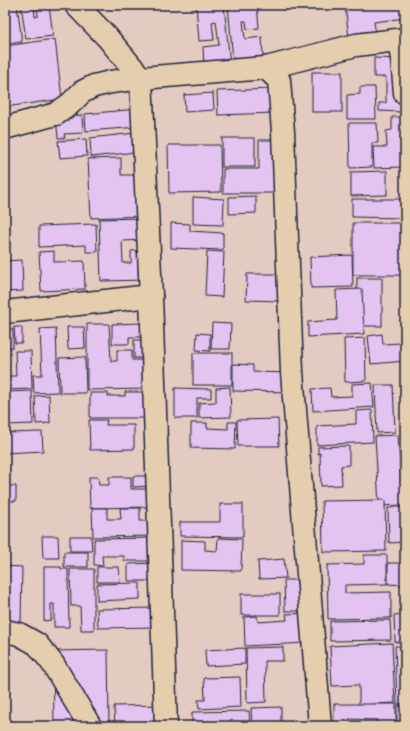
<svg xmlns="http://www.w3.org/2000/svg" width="410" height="731" font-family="'Balsamiq Sans',sans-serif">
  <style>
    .building { fill: #e3c3f0; stroke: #22223b }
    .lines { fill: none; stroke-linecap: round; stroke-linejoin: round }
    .minor-casing { stroke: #22223b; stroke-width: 25 }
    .minor { stroke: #e5ceae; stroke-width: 22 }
  </style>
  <rect width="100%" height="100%" fill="#e4cbc2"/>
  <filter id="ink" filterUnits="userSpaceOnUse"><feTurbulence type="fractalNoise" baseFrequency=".025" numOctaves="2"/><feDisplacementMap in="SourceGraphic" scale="8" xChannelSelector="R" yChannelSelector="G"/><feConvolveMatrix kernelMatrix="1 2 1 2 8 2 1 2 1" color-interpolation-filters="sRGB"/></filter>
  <g filter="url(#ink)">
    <g class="building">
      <polygon points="5,5 17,5 22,42 5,44"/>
      <polygon points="21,5 34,5 35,17 38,16 37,5 49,5 53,36 26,39"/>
      <polygon points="196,5 224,5 230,64 204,67 203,47 219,45 216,21 212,22 214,40 199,41"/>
      <polygon points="228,5 257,5 259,28 247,29 246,21 243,21 245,39 262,37 263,56 233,60"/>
      <polygon points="345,5 405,5 405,18 374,22 376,35 349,38"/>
      <polygon points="55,39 62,99 5,107 5,46"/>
      <polygon points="374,58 402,59 402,112 379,111 379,103 386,103 386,77 374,77"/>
      <rect x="312" y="72" width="30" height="40"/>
      <polygon points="360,87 375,87 376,119 347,119 347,95 360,94"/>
      <polygon points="274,89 275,113 218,115 217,91"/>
      <polygon points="213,93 214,110 185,112 184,95"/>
      <polygon points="137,109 139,127 86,131 85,114"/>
      <polygon points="82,115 83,133 64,134 65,138 58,138 56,117"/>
      <polygon points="392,117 402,117 403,167 374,168 373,147 387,147 386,131 392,130"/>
      <polygon points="349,123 377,123 378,143 372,143 372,167 350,168"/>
      <polygon points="144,132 145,151 91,157 90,138"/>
      <rect x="222" y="138" width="33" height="29"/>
      <polygon points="86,139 87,156 60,158 58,141"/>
      <polygon points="259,140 275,140 276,193 223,193 223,169 259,169"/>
      <polygon points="168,145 220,145 221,192 169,193"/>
      <polygon points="121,158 121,175 140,175 142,216 91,218 88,159"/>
      <polygon points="387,171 387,195 351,196 351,172"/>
      <polygon points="256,196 256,213 229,214 229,197"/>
      <polygon points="193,197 224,199 223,225 193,224"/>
      <polygon points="352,199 403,199 403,218 352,217"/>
      <polygon points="146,218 146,240 122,241 123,263 131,263 131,251 147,250 148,280 101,281 99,219"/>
      <polygon points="171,223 190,224 190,231 223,233 223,250 171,248"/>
      <rect x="353" y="223" width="52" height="52"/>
      <polygon points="96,224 97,252 86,252 86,245 39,247 39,226"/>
      <polygon points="54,251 54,262 84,261 85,289 41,291 39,252"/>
      <polygon points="207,251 224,252 222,297 205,296"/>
      <polygon points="352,255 353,287 311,288 310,257"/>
      <polygon points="22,260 23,291 5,292 5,261"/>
      <polygon points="247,274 280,274 280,301 246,300"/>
      <rect x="357" y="278" width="25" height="48"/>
      <polygon points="362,289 364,334 308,337 308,322 337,320 336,290"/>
      <polygon points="143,323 143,337 129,337 129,344 112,344 112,324"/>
      <polygon points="212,323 231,324 230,349 211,349"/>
      <polygon points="87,324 109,324 111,361 117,361 117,350 132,350 132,360 150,360 150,389 87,390"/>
      <polygon points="14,327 22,327 22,343 15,343"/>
      <polygon points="67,327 84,327 85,348 68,349"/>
      <polygon points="56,328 58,392 34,393 33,375 42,375 40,329"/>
      <polygon points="13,329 13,347 5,348 5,330"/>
      <polygon points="405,330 405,361 371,364 368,336 382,334 383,344 402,343 401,331"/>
      <polygon points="197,333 210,334 210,351 196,350"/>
      <polygon points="365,338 366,381 345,382 344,339"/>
      <rect x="134" y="340" width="10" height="18"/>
      <polygon points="15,351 31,351 32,389 5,390 5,376 16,376"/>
      <rect x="193" y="353" width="39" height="32"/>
      <polygon points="85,357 86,393 60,393 59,358"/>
      <polygon points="233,364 253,365 253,372 290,373 290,392 233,391"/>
      <polygon points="372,383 374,407 313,411 312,389 330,388 331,397 352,396 352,384"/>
      <polygon points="375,385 393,385 395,432 377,433"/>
      <polygon points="230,387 231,417 199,418 199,403 216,402 216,388"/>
      <polygon points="175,388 211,389 211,398 197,398 197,418 175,418"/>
      <polygon points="32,391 33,424 5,425 5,392"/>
      <polygon points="125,392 151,392 151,418 90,418 90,393 108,393 108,396 125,396"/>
      <polygon points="49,395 50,423 36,424 35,396"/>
      <polygon points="372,410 373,442 317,445 317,426 356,424 356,411"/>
      <polygon points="278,419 279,446 238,446 237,420"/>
      <polygon points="89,420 107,420 106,425 134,425 134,449 90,450"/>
      <polygon points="228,422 236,422 235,449 191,448 191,423 207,423 207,428 228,429"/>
      <polygon points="42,432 43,451 5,453 5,433"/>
      <polygon points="398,435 401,483 405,483 405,505 379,506 375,436"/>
      <polygon points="349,446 349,465 341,466 342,485 321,486 320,453 318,454 318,447"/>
      <polygon points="5,473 5,486 16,486 16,501 5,501"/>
      <polygon points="133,476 151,476 151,486 133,487"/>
      <polygon points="89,477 98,477 99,485 109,485 109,477 131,477 131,489 155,489 155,507 90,508"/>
      <polygon points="385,500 386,551 323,552 322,501"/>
      <polygon points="220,504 243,504 243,537 180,536 180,522 220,522"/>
      <polygon points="405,507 405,542 389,543 388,508"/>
      <polygon points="92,508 107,508 107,519 121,519 120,508 140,508 140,521 156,521 156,536 93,537"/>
      <polygon points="42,536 58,536 59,558 43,558"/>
      <polygon points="70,536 91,536 92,551 70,551"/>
      <polygon points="155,538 151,561 124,561 124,556 102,556 103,566 94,565 94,539"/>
      <polygon points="218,538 242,539 241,571 181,570 181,540 205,541 205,550 217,551"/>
      <rect x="64" y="552" width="24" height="15"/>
      <polygon points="364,555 387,555 387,584 345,585 345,593 391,592 391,618 328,619 327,565 364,564"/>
      <polygon points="284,559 286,578 259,579 258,561"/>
      <polygon points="155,563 155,581 128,581 128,564"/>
      <polygon points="388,563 405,563 405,585 388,584"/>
      <polygon points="5,566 22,567 21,624 5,624"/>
      <polygon points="44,567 61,567 61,569 68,569 69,627 54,627 54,604 51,604 51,620 44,621"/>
      <polygon points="97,567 119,567 120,582 97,582"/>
      <polygon points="70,569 94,569 94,630 81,630 80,606 71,606"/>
      <polygon points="284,580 303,580 304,611 285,611"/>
      <polygon points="140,583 140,599 97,601 97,584"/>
      <rect x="241" y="594" width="39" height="21"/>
      <polygon points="156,608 157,627 98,628 97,609"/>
      <polygon points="307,613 308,643 245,646 244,617 257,616 258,622 287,620 286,614"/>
      <polygon points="404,614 405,642 395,642 394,615"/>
      <polygon points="390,620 391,640 330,641 330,621"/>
      <polygon points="392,643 395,703 359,705 359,685 332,686 330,646"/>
      <polygon points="395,646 405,646 405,704 397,704"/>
      <polygon points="283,647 283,661 265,661 266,702 247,703 246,648"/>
      <polygon points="245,648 245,664 206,666 205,650"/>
      <polygon points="108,650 109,726 54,726 53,651"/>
      <polygon points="240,677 241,707 199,709 198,700 205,700 204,678"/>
      <polygon points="334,704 396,704 396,726 377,726 377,720 349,719 348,726 334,726"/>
      <polygon points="159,705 159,725 115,726 114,706"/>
      <rect x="397" y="706" width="8" height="20"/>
      <polygon points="281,707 281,725 252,726 251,708"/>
      <polygon points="249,711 250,726 192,726 192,712"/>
      <rect x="294" y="722" width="16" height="4"/>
    </g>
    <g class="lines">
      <g class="minor-casing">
        <g id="minor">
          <polyline points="76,5 107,37 141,78 151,296 166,726"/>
          <polyline points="399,40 402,59 405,93"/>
          <polyline points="266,68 279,80 283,132 292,372 320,726"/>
          <polyline points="5,128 56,114 70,104 82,92 94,86 111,82 141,78 266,68 356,45 405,39"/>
          <polyline points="5,312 151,296"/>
          <polyline points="5,631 19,634 37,644 53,664 90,726"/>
        </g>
      </g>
      <use href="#minor" class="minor"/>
    </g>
  </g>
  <rect width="410" height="731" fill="none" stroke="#e5ceae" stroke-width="20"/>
  <rect x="10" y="10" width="390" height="711" fill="none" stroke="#22223b" stroke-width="1.5" filter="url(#ink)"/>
</svg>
